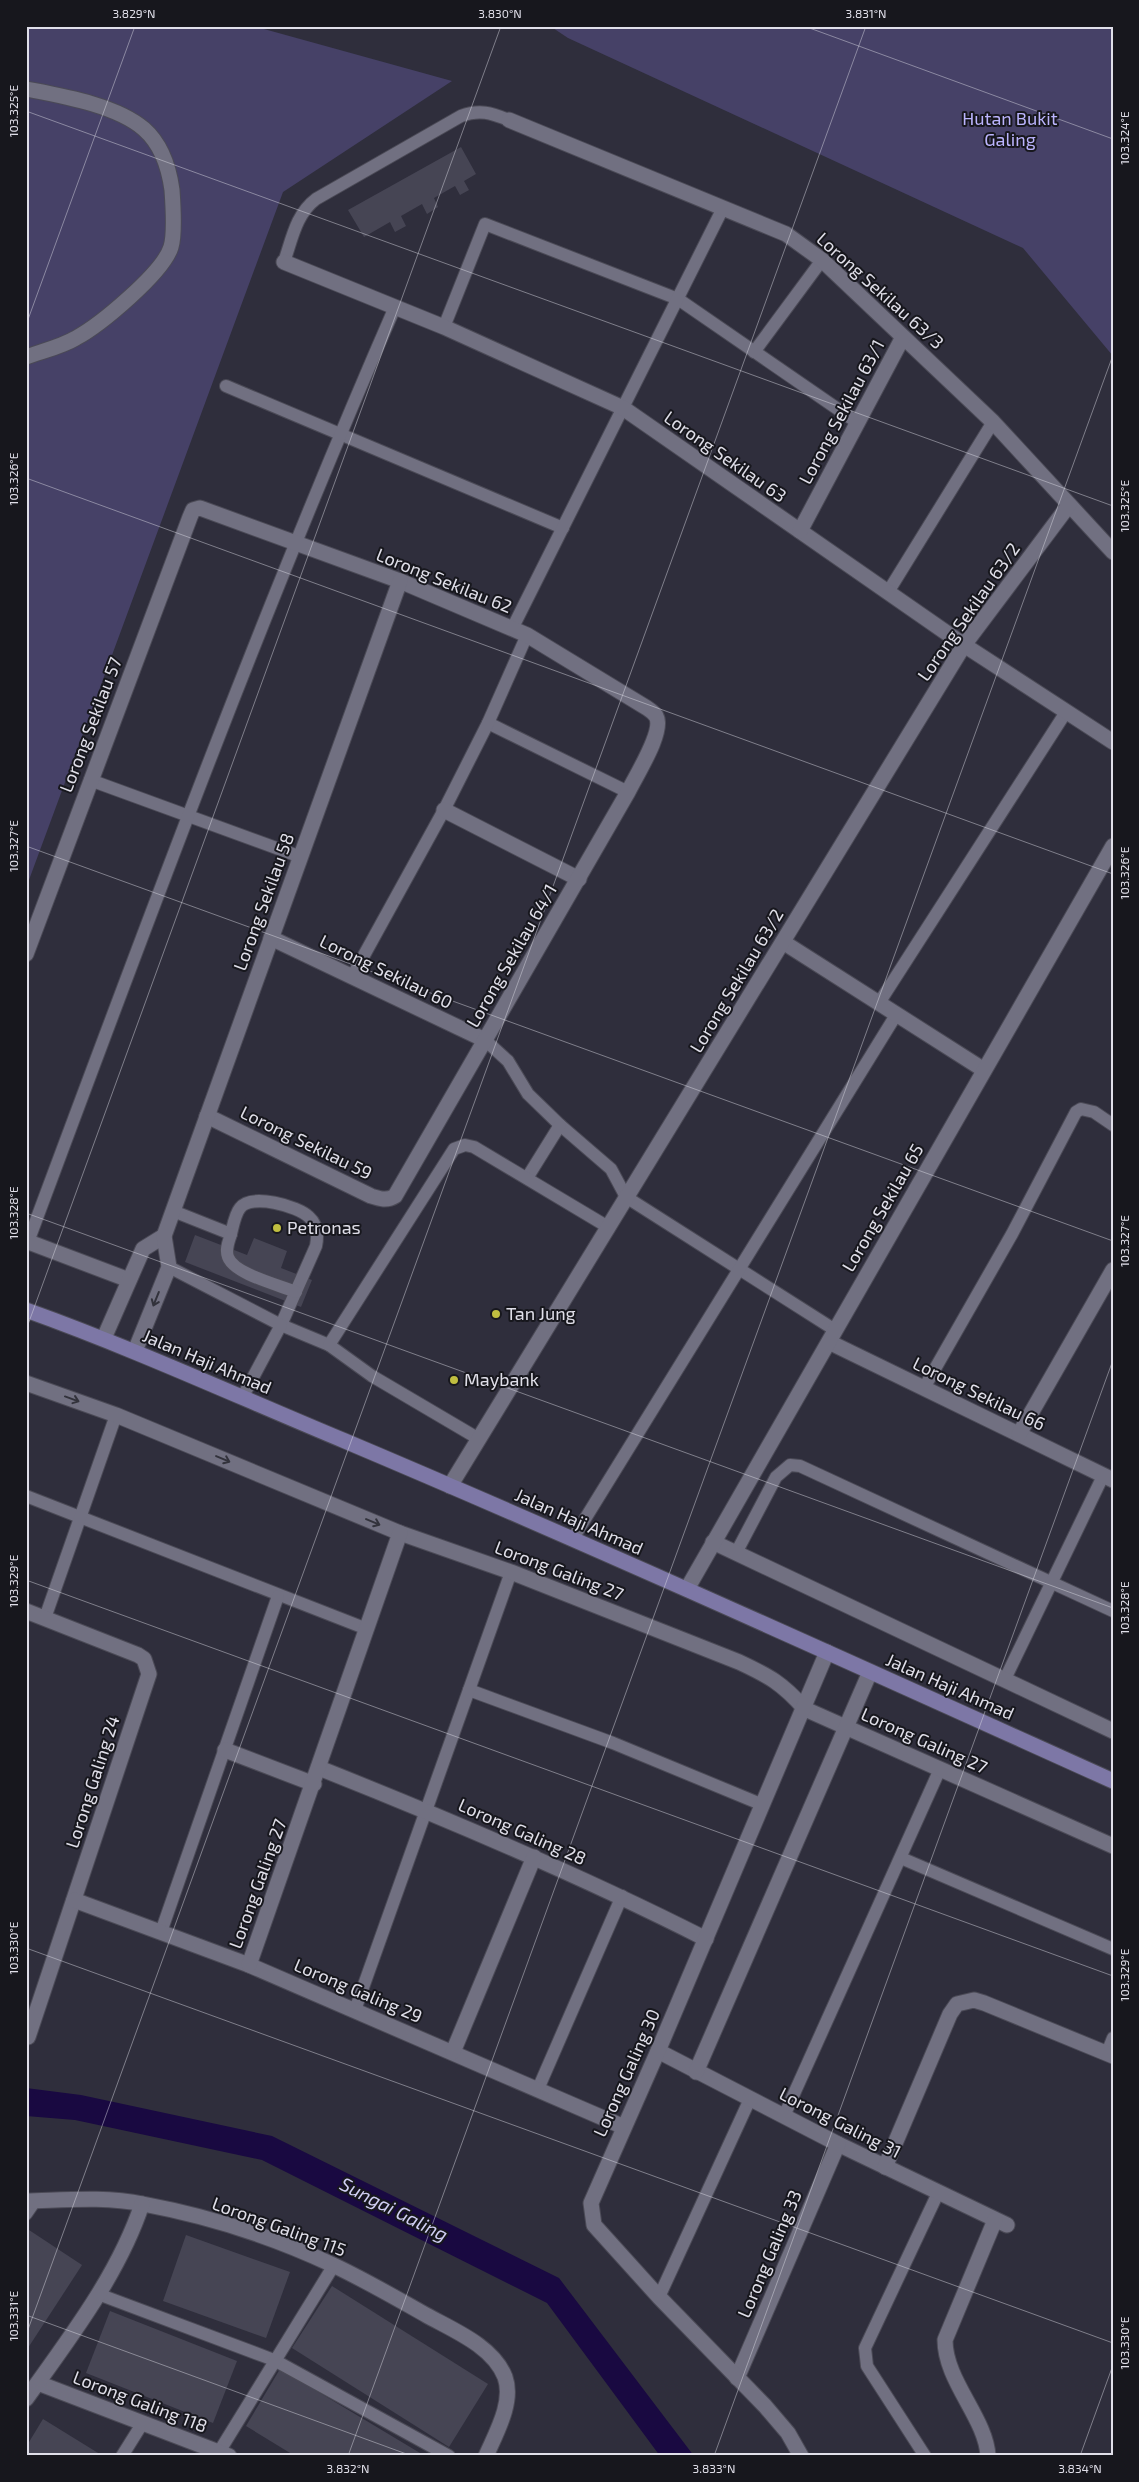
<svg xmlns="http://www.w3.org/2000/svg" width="1139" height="2482" font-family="'Exo 2',sans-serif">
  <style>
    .green { fill: #464167 }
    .water { fill: #190941 }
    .building { fill: #464554 }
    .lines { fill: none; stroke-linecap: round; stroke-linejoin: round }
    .lane-casing { stroke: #4b4a56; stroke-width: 14 }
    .street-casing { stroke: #4b4a56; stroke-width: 17 }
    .secondary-casing { stroke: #4b4a56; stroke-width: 17 }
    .lane { stroke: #717081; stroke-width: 12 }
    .street { stroke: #717081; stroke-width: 15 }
    .secondary { stroke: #7d77a6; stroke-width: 15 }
    .oneway { stroke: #32323b }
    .ticks { fill: none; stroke: #e0dfe9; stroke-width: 1; stroke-opacity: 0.45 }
    .poi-dot { fill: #c0be40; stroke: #17171d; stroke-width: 2 }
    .labels { text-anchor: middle; stroke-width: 4; stroke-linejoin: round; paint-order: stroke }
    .park-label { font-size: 18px; fill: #bcb5fe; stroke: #17171d }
    .street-label { font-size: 18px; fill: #e0dfe9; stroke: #17171d }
    .poi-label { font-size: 18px; fill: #e0dfe9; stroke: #17171d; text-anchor: start }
    .water-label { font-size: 19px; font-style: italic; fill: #d1cff4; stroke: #17171d }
    .neatline { fill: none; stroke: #e0dfe9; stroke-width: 2 }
    .ticks-label { font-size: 12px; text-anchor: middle; fill: #e0dfe9 }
  </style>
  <rect width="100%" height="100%" fill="#2f2e3c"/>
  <g class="green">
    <polygon points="26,26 253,26 452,81 283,192 26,888"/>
    <polygon points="550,26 1113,26 1113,356 1023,248 568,38"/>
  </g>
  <polygon class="water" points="26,2088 81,2095 272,2136 559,2278 694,2456 660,2456 547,2303 262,2160 75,2120 26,2116"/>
  <g class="building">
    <polygon points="461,147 476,174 464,181 469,190 460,195 455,186 434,198 438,207 427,214 422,204 401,216 406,226 395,232 390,222 364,237 348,210"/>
    <polygon points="195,1235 247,1255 254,1238 287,1251 281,1268 312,1280 301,1307 185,1262"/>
    <polygon points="29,2230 82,2265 26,2351 26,2235"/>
    <polygon points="186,2235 290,2272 266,2338 163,2301"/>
    <polygon points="332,2286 488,2384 449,2447 292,2348"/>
    <polygon points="110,2311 237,2361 213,2423 86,2373"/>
    <polygon points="280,2369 425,2456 295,2456 246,2426"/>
    <polygon points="43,2419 103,2456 26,2456 26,2447"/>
  </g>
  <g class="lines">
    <g class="lane-casing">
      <g id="lane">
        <path d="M284,262c8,-23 12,-48 32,-63l145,-83c19,-7 30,-3 48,4"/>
        <polyline points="444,327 485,224 678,299 858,423"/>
        <polyline points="754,352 822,260"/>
        <polyline points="226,386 563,528"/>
        <polyline points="888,592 993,422"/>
        <polyline points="512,629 723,208"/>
        <polyline points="488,723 628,792"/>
        <polyline points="90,780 301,857"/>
        <polyline points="352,977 444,810 488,723 527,635"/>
        <polyline points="879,1003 1066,712"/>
        <polyline points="485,1040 508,1061 528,1094 560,1125 611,1169 626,1197 835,1330"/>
        <polyline points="527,1178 560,1125"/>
        <path d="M173,1211l58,23c2,-8 4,-20 9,-26 11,-15 58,-2 69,9 9,8 9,19 7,29l-35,79 48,20"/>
        <path d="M231,1234c-2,7 -6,15 -3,23 6,17 51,28 68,35"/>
        <path d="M28,1242c117,-314 233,-628 367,-935"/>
        <polyline points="169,1267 281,1325 242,1398"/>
        <polyline points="924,1388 1012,1234 1076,1112 1081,1109 1094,1112 1113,1125"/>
        <polyline points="479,1439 372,1376 329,1345 454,1149 465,1145 474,1147 608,1227"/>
        <polyline points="26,1496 367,1629"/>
        <polyline points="572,1540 896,1015"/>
        <polyline points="736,1553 776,1477 790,1465 800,1466 1113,1611"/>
        <polyline points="45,1618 116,1415"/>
        <polyline points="1005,1679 1103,1476"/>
        <polyline points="469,1690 613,1743 763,1805"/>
        <polyline points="901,1858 1113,1949"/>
        <polyline points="161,1932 278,1596"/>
        <polyline points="355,2010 511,1572"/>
        <polyline points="1107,2053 1113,2038"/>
        <polyline points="538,2089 622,1896"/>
        <polyline points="784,2116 940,1769"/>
        <polyline points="26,2214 35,2201"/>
        <polyline points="98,2294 274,2360 449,2456"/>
        <polyline points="659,2297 750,2099"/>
        <polyline points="219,2452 334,2265"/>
        <polyline points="122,2456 142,2424"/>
        <polyline points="925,2456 867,2366 865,2348 938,2193"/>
      </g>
    </g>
    <g class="street-casing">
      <g id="street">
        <path d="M26,89c36,7 90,16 118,40 17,15 25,39 28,61 1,14 3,44 -1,57 -8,26 -71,78 -95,91 -15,9 -34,13 -50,19"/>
        <polyline points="509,120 786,234 822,260 993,422 1113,552"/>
        <polyline points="284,262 444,327 623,408 964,645 1113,742"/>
        <polyline points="800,531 903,337"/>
        <polyline points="444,810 579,879"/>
        <polyline points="271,938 485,1040"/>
        <polyline points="783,942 984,1070"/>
        <path d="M26,954l164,-437 3,-7 7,-2 200,73 127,54 120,73c3,2 7,5 9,8 9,15 -21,61 -28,76l-233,404c-8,5 -15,3 -24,0l-164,-80"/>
        <polyline points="26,1241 129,1280"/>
        <polyline points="104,1338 143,1249 164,1236"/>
        <polyline points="829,1342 1113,1480"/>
        <polyline points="135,1351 169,1267 164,1236 400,581"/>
        <path d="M26,1383l90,32 284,118 111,39 228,90c30,14 43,21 66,47l308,137"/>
        <polyline points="1019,1434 1113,1270"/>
        <polyline points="450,1486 964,645 1069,505"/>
        <polyline points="713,1542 1113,1731"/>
        <polyline points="687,1589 1113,846"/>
        <polyline points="26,1611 138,1655 144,1659 149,1674 28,2037"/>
        <polyline points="225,1750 314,1784"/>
        <path d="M319,1768c131,52 261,107 387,171"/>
        <polyline points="74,1900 249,1965 624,2127"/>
        <polyline points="249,1965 400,1533"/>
        <polyline points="658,2051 838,2144 1007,2225"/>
        <polyline points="453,2052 534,1857"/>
        <polyline points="696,2072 870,1672"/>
        <polyline points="885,2167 950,2014 957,2004 974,2000 984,2003 1113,2056"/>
        <path d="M26,2201c39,-1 79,-5 117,3 64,12 131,33 190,61 32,15 63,33 93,50 27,15 67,31 79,62 9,25 -9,56 -19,79"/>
        <polyline points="737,2378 838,2144"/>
        <polyline points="38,2383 229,2456"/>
        <path d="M26,2399c43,-60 93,-125 116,-195"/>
        <polyline points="801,2456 788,2433 765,2406 659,2297 594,2225 591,2203 658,2051 827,1652"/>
        <path d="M988,2456c-2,-38 -43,-75 -43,-116l50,-120"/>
      </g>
    </g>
    <g class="secondary-casing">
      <path id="secondary" d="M26,1310c109,39 213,87 319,131 258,109 513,225 768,340"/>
    </g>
    <use href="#lane" class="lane"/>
    <use href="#street" class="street"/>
    <use href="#secondary" class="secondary"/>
  </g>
  <defs><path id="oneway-shaft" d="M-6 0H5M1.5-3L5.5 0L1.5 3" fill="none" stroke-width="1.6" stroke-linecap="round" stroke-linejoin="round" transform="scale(1.25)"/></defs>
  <g class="oneway">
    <use href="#oneway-shaft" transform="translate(156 1299) rotate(112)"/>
    <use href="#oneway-shaft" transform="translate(72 1399) rotate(20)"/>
    <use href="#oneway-shaft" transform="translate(223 1459) rotate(23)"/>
    <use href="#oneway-shaft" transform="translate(373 1522) rotate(23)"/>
  </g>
  <path class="ticks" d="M804,26l309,113M26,111l1087,395M26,325l109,-299M26,478l1087,396M26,846l1087,395M26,1213l1087,395M26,1330l475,-1304M26,1580l1087,396M26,1948l1087,395M26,2315l386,141M26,2335l840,-2309M348,2456l765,-2101M714,2456l399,-1096M1080,2456l33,-91"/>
  <g class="poi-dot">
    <circle cx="277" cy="1228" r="5"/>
    <circle cx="496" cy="1314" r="5"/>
    <circle cx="454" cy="1380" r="5"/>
  </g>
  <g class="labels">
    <g class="park-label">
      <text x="1010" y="125">Hutan Bukit<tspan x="1010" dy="21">Galing</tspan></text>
    </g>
    <g class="street-label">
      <text transform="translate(880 291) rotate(42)" y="6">Lorong Sekilau 63/3</text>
      <text transform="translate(842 412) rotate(-62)" y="6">Lorong Sekilau 63/1</text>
      <text transform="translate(725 457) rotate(35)" y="6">Lorong Sekilau 63</text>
      <text transform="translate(444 581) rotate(22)" y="6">Lorong Sekilau 62</text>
      <text transform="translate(969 612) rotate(-55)" y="6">Lorong Sekilau 63/2</text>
      <text transform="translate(91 725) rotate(-69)" y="6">Lorong Sekilau 57</text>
      <text transform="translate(264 902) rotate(-70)" y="6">Lorong Sekilau 58</text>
      <text transform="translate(512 956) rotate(-60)" y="6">Lorong Sekilau 64/1</text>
      <text transform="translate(386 972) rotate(26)" y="6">Lorong Sekilau 60</text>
      <text transform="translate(737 981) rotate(-59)" y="6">Lorong Sekilau 63/2</text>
      <text transform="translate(306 1143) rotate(26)" y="6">Lorong Sekilau 59</text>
      <text transform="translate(883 1208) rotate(-60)" y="6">Lorong Sekilau 65</text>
      <text transform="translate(207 1362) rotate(23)" y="6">Jalan Haji Ahmad</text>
      <text transform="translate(979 1394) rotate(26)" y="6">Lorong Sekilau 66</text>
      <text transform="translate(579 1522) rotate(24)" y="6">Jalan Haji Ahmad</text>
      <text transform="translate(559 1571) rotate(21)" y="6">Lorong Galing 27</text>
      <text transform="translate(950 1687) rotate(24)" y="6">Jalan Haji Ahmad</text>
      <text transform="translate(924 1741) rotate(24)" y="6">Lorong Galing 27</text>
      <text transform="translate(93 1782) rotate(-72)" y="6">Lorong Galing 24</text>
      <text transform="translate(522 1832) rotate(24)" y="6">Lorong Galing 28</text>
      <text transform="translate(258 1884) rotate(-70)" y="6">Lorong Galing 27</text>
      <text transform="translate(358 1991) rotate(23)" y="6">Lorong Galing 29</text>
      <text transform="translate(627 2073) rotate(-66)" y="6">Lorong Galing 30</text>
      <text transform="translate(840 2123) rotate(27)" y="6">Lorong Galing 31</text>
      <text transform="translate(279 2227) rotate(20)" y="6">Lorong Galing 115</text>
      <text transform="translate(770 2254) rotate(-67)" y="6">Lorong Galing 33</text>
      <text transform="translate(140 2402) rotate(21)" y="6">Lorong Galing 118</text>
    </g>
    <g class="poi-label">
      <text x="287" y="1234">Petronas</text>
      <text x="506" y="1320">Tan Jung</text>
      <text x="464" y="1386">Maybank</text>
    </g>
    <g class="water-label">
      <text transform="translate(394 2209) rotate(27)" y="7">Sungai Galing</text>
    </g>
  </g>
  <rect width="1139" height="2482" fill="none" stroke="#17171d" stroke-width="55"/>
  <rect x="28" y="28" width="1084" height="2426" class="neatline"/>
  <g class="ticks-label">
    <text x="134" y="18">3.829°N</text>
    <text x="500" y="18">3.830°N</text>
    <text x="866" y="18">3.831°N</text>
    <text transform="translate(14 111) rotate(-90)" y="4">103.325°E</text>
    <text transform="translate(1125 138) rotate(-90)" y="4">103.324°E</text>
    <text transform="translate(14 479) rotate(-90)" y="4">103.326°E</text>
    <text transform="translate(1125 506) rotate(-90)" y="4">103.325°E</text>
    <text transform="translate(14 846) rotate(-90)" y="4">103.327°E</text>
    <text transform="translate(1125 873) rotate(-90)" y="4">103.326°E</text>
    <text transform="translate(14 1213) rotate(-90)" y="4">103.328°E</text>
    <text transform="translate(1125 1241) rotate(-90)" y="4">103.327°E</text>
    <text transform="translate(14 1581) rotate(-90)" y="4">103.329°E</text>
    <text transform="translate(1125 1608) rotate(-90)" y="4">103.328°E</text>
    <text transform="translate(14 1948) rotate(-90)" y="4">103.330°E</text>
    <text transform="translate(1125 1975) rotate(-90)" y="4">103.329°E</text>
    <text transform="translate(14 2316) rotate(-90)" y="4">103.331°E</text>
    <text transform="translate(1125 2343) rotate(-90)" y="4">103.330°E</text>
    <text x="348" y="2473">3.832°N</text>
    <text x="714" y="2473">3.833°N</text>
    <text x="1080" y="2473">3.834°N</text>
  </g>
</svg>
